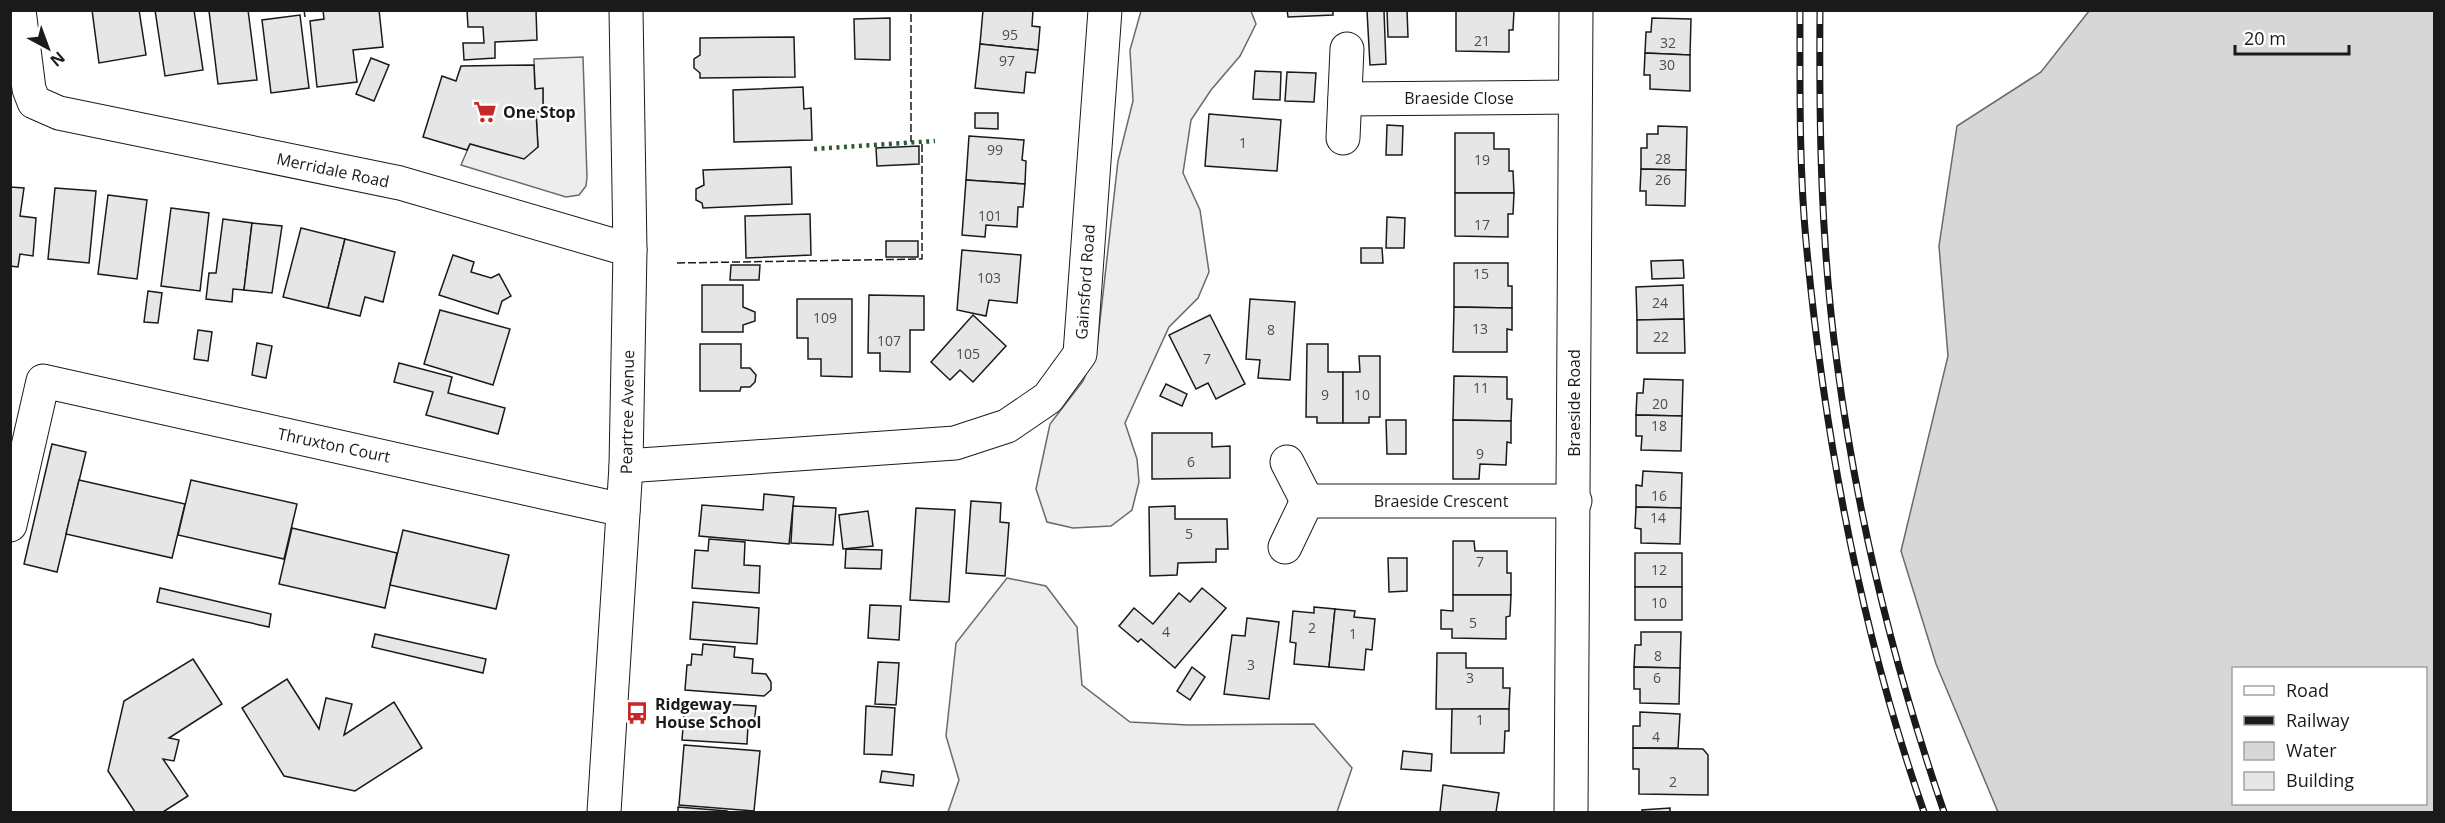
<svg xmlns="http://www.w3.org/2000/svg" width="2445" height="823" font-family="'Open Sans',sans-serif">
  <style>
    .built { fill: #ededed; stroke: #6a6a6a; stroke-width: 1.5 }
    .water { fill: #d7d7d7; stroke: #6a6a6a; stroke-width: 1.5; fill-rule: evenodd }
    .building { fill: #e6e6e6; stroke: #1a1a1a; stroke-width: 1.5 }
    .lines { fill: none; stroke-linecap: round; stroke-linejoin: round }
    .minor-casing { stroke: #1a1a1a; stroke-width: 35 }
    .minor { stroke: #fff; stroke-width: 33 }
    .rail-casing { stroke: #1a1a1a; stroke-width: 7 }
    .rail { stroke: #fff; stroke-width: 4.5; stroke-dasharray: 14; stroke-linecap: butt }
    .hedge { stroke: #2b5a34; stroke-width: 4.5; stroke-dasharray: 3 4.5; stroke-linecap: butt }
    .fence { stroke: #1a1a1a; stroke-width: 1.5; stroke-dasharray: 8 3; stroke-linecap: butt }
    .labels { text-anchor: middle; stroke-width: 4.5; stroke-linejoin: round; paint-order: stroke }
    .number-label { font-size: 14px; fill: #4d4d4d }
    .street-label { font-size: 16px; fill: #1a1a1a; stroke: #fff }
    .poi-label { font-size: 16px; font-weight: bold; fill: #1a1a1a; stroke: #fff; text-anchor: start }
  </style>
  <rect width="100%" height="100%" fill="#fff"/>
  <g class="built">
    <polygon points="1141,11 1251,11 1256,24 1240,56 1211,90 1191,120 1183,173 1200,210 1209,272 1198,298 1169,327 1125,423 1137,459 1139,482 1132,510 1111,526 1073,528 1047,522 1036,489 1050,424 1083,381 1097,347 1118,161 1133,101 1130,50"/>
    <polygon points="583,57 587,177 586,186 579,195 566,197 461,165 470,144 538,147 536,112 543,111 543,89 535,89 534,59"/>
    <polygon points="1007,578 1046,586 1077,627 1082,685 1130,722 1188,725 1314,724 1352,768 1337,812 948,812 959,780 946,736 956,643"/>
  </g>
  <path class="water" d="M2089,11h345v801h-436l-62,-148 -35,-113 47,-195 -9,-110 18,-120 84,-54zM2234,668h192v136h-192z"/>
  <g class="building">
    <polygon points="92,10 139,10 146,55 99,63"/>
    <polygon points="155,10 194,10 203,70 165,76"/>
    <polygon points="248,10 257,80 218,84 209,11"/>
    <polygon points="323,10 379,10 383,47 353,50 357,82 317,87 310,21 324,19"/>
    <polygon points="467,10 536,10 537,40 495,42 495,58 464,60 463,43 484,43 483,27 468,27"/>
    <polygon points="983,10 1033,10 1032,26 1040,27 1038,50 980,44"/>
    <polygon points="1287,10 1333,10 1333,15 1288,17"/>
    <polygon points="1387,10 1407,10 1408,37 1388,37"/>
    <polygon points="1456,10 1514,10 1513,30 1509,30 1509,52 1456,51"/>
    <polygon points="1367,11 1384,11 1386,64 1370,65"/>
    <polygon points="300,15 309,88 271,93 262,20"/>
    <polygon points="890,18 890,60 855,59 854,19"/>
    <polygon points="1652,18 1691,19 1690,55 1645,53 1646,32 1651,32"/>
    <polygon points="794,37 795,77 700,78 700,73 694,68 694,59 700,55 700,38"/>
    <polygon points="980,44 1038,50 1035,73 1026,72 1024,93 975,88"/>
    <polygon points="1645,53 1690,55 1690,91 1650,89 1650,75 1644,75"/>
    <polygon points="371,58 389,65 374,101 356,94"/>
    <polygon points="534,65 535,89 543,88 543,111 536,112 538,147 524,159 470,144 467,150 423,137 442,76 456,81 461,66"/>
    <polygon points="1255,71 1281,72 1280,100 1253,99"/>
    <polygon points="1287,72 1316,73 1314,102 1285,101"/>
    <polygon points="803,87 804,109 811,108 812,140 734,142 733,90"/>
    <polygon points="975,113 998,113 998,129 975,128"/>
    <polygon points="1209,114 1281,120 1277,171 1205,166"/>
    <polygon points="1387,125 1403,126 1402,155 1386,155"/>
    <polygon points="1658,126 1687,127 1686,170 1641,169 1641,148 1647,148 1647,134 1658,134"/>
    <polygon points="1455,133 1494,133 1494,149 1509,149 1509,171 1513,171 1514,193 1455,193"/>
    <polygon points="969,136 1024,140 1022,160 1026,161 1025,184 966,180"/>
    <polygon points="919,146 919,164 877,166 876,148"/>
    <polygon points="791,167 792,204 703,208 702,203 696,200 696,189 704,185 703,170"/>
    <polygon points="1641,169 1686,170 1685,206 1646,205 1646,191 1640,191"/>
    <polygon points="966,180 1025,184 1023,207 1018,207 1017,227 986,225 985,237 962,235"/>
    <polygon points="10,187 24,188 20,216 36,218 33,256 20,254 18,267 10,266"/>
    <polygon points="55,188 96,191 89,263 48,259"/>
    <polygon points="1455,193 1514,193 1513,214 1508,214 1508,237 1455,236"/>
    <polygon points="108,195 147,200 137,279 98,274"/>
    <polygon points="171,208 209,213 200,291 161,286"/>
    <polygon points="810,214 811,255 746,258 745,216"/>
    <polygon points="1387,217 1405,218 1404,248 1386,248"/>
    <polygon points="223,219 252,223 244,290 233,289 232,302 206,299 209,273 216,273"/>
    <polygon points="252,223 282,226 272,293 244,290"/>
    <polygon points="301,228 345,239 328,308 283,297"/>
    <polygon points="345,239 395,252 383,302 365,297 360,316 328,308"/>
    <rect x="886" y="241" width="32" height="16"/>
    <polygon points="1361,248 1382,248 1383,263 1361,263"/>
    <polygon points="962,250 1021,255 1017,303 989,300 986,316 957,310"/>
    <polygon points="453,255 474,262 471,272 491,278 499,274 511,296 502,301 498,314 439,295"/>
    <polygon points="1683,260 1684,278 1652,279 1651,261"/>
    <polygon points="1454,263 1508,263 1508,286 1512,286 1512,308 1454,307"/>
    <polygon points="731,265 760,265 759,280 730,280"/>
    <polygon points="702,285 743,285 743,307 755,312 755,321 743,325 743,332 702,332"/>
    <polygon points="1683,285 1684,319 1637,320 1636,287"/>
    <polygon points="148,291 162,293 158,323 144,322"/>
    <polygon points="869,295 924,296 924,330 910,330 910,372 880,371 880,353 868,353"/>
    <polygon points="797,299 852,299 852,377 821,376 821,359 808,359 808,338 797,338"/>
    <polygon points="1250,299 1295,302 1290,380 1258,378 1260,360 1246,359"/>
    <polygon points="1454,307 1512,308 1512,330 1507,329 1507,352 1453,352"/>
    <polygon points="440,310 510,329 493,385 424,364"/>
    <polygon points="973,315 1006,346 973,382 960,370 950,380 931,362"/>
    <polygon points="1210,315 1245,384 1216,399 1208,383 1196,389 1169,335"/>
    <polygon points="1684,319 1685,353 1637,353 1637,320"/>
    <polygon points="198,330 212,332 208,361 194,359"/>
    <polygon points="257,343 272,346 266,378 252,375"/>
    <polygon points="700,344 741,344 741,368 750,368 756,375 755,382 750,387 741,387 740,391 700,391"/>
    <polygon points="1307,344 1328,344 1328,372 1343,372 1343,423 1317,423 1317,417 1306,417"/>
    <polygon points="1359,356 1380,356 1380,417 1369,417 1369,423 1343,423 1343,372 1360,372"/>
    <polygon points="399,363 452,377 448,393 505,408 498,434 426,415 433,392 394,382"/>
    <polygon points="1454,376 1507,377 1507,399 1512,399 1511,421 1453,420"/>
    <polygon points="1644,379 1683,380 1682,416 1636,415 1637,393 1643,393"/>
    <polygon points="1166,384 1187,394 1182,406 1160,396"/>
    <polygon points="1636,415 1682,416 1681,451 1641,450 1642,436 1636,436"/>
    <polygon points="1386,420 1406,420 1406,454 1387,454"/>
    <polygon points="1453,420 1511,421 1511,443 1507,442 1506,465 1480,464 1479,479 1453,479"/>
    <polygon points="1152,433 1212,433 1212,447 1230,446 1230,478 1152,479"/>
    <polygon points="52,444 86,452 57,572 24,564"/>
    <polygon points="1643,471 1682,473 1681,508 1636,507 1636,485 1642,486"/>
    <polygon points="79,480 185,504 172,558 66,534"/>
    <polygon points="191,480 297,504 284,559 178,535"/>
    <polygon points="764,494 794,497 789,544 699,536 702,505 763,510"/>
    <polygon points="971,501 1001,503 1000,522 1009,523 1005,576 966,573"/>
    <polygon points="793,506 836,508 833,545 791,543"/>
    <polygon points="1175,506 1175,519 1227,519 1228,549 1216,549 1216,562 1178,563 1177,575 1150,576 1149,507"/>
    <polygon points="1636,507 1681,508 1680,544 1641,543 1641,529 1635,528"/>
    <polygon points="916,508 955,510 949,602 910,600"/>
    <polygon points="868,511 873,546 843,549 839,515"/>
    <polygon points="292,528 397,553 385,608 279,584"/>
    <polygon points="403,530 509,555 496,609 390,585"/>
    <polygon points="709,539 745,542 744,565 760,566 759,593 692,588 695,550 708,551"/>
    <polygon points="1453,541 1474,541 1475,551 1507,551 1507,573 1511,573 1511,595 1453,595"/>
    <polygon points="846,549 882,550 881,569 845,568"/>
    <rect x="1635" y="553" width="47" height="34"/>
    <polygon points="1388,558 1407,558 1407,591 1389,592"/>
    <rect x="1635" y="587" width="47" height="33"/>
    <polygon points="160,588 271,614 269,627 157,602"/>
    <polygon points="1202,588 1226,608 1175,668 1141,639 1138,642 1119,626 1134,608 1153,624 1179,593 1190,602"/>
    <polygon points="1453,595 1511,595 1510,616 1506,617 1506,639 1452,638 1452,629 1441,629 1441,610 1453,611"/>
    <polygon points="693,602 759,608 757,644 690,639"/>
    <polygon points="870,605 901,606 899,640 868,638"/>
    <polygon points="1314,607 1335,609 1329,667 1294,664 1296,643 1290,642 1293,611 1314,613"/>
    <polygon points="1335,609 1355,611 1354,617 1375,619 1372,650 1366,649 1364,670 1329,667"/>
    <polygon points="1247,618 1279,622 1269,699 1224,694 1232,635 1245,636"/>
    <polygon points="1641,632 1681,632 1680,668 1634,667 1635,645 1641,645"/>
    <polygon points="375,634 486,659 483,673 372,647"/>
    <polygon points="703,644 735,647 734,657 753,659 752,673 766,674 771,682 771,690 764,696 685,690 687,665 691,665 692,654 702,655"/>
    <polygon points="1437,653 1466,653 1466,668 1503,668 1503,688 1510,688 1509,709 1436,709"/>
    <polygon points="193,659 222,704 169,738 179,740 174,761 163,759 188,796 163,812 135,812 108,771 124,701"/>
    <polygon points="878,662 899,663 896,705 875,704"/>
    <polygon points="1192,667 1205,677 1190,700 1177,691"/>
    <polygon points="1634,667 1680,668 1679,704 1640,703 1640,689 1634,689"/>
    <polygon points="287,679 319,729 326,698 352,704 344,735 394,702 422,748 355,791 284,776 242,708"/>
    <polygon points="685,702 756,706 754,726 748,725 747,744 682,740"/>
    <polygon points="866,706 895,708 892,755 864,754"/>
    <polygon points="1452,709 1509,709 1509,731 1505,731 1504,753 1451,753"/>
    <polygon points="1640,712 1680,714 1678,748 1633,748 1633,726 1640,726"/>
    <polygon points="684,745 760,751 754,811 679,805"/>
    <polygon points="1633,748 1703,749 1708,755 1708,795 1639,794 1639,769 1633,769"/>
    <polygon points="1403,751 1432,754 1431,771 1401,769"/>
    <polygon points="882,771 914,775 913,786 880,782"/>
    <polygon points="1443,785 1499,793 1496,812 1440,812"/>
    <polygon points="678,807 727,811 727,812 678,812"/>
    <polygon points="1670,808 1670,812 1643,812 1642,810"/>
  </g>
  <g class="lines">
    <g class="minor-casing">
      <g id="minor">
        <polyline points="19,10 29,89 34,102 59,113 400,183 630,250"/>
        <polyline points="1345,99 1574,97"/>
        <polyline points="1343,138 1347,49"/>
        <polyline points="1287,462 1307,501 1575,501"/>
        <polyline points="626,466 955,443 1007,426 1048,398 1080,354 1105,10"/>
        <polyline points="10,525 43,381 623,510"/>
        <polyline points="1285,547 1307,501"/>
        <polyline points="604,812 626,466 630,250 626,10"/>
        <polyline points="1571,812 1576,10"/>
      </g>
    </g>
    <use href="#minor" class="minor"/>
    <g class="rail-casing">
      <g id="rail">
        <path d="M1800,10c0,77 -1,155 6,231 18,193 54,388 118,571"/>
        <path d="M1820,10c-1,118 1,237 17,353 20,153 57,304 107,449"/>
      </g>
    </g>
    <use href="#rail" class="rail"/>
    <polyline class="hedge" points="814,149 935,141"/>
    <g class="fence">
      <polyline points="304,10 305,17"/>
      <polyline points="911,14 911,142"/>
      <polyline points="677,263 922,259 922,141"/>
    </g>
  </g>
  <defs>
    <g id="supermarket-bare" transform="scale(1.8)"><path d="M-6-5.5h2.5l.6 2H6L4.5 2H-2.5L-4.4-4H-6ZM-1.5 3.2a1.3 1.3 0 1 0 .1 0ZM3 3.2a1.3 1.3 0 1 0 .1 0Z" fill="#c62828" stroke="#fff" stroke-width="2.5" paint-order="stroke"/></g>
    <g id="bus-bare" transform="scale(1.8)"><path d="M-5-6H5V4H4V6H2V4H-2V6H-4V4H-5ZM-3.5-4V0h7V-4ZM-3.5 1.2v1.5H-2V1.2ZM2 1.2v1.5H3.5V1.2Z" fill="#c62828" stroke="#fff" stroke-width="2.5" paint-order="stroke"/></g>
  </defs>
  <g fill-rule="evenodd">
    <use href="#supermarket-bare" x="485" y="112"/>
    <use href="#bus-bare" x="637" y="713"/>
  </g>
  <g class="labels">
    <g class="number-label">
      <text x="1010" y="40">95</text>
      <text x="1482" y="46">21</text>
      <text x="1668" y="48">32</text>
      <text x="1007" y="66">97</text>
      <text x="1667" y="70">30</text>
      <text x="1243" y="148">1</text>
      <text x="995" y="155">99</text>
      <text x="1663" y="164">28</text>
      <text x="1482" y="165">19</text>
      <text x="1663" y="185">26</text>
      <text x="990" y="221">101</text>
      <text x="1482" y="230">17</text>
      <text x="1481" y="279">15</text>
      <text x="989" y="283">103</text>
      <text x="1660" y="308">24</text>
      <text x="825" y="323">109</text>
      <text x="1480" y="334">13</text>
      <text x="1271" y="335">8</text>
      <text x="1661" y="342">22</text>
      <text x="889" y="346">107</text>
      <text x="968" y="359">105</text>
      <text x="1207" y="364">7</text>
      <text x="1481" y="393">11</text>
      <text x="1325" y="400">9</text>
      <text x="1362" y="400">10</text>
      <text x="1660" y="409">20</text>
      <text x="1659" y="431">18</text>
      <text x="1480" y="459">9</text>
      <text x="1191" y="467">6</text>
      <text x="1659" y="501">16</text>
      <text x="1658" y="523">14</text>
      <text x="1189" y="539">5</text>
      <text x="1480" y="567">7</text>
      <text x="1659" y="575">12</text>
      <text x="1659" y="608">10</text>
      <text x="1473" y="628">5</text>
      <text x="1312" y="633">2</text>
      <text x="1166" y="637">4</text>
      <text x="1353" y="639">1</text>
      <text x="1658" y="661">8</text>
      <text x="1251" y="670">3</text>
      <text x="1470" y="683">3</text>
      <text x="1657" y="683">6</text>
      <text x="1480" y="725">1</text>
      <text x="1656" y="742">4</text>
      <text x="1673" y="787">2</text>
    </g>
    <g class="street-label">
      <text x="1459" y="104">Braeside Close</text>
      <text transform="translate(333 170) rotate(12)" y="6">Merridale Road</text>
      <text transform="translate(1085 282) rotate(-86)" y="6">Gainsford Road</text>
      <text transform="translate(1574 403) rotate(-90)" y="6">Braeside Road</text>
      <text transform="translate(627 412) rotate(-89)" y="6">Peartree Avenue</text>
      <text transform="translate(334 445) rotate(12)" y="6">Thruxton Court</text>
      <text x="1441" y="507">Braeside Crescent</text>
    </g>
    <g class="poi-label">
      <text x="503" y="118">One Stop</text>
      <text x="655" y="710">Ridgeway<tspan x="655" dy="18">House School</tspan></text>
    </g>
  </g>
  <rect width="2445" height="823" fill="none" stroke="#1a1a1a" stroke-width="24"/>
  <rect x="2232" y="667" width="195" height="138" fill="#ffffff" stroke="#a3a3a3" stroke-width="1.5"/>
  <rect x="2244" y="686" width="30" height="9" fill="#ffffff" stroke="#a3a3a3" stroke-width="1.5"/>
  <text x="2286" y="697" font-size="18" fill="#1a1a1a">Road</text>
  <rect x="2244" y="716" width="30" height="9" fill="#1a1a1a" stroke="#a3a3a3" stroke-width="1.5"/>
  <text x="2286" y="727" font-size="18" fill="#1a1a1a">Railway</text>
  <rect x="2244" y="742" width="30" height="18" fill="#d7d7d7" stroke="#a3a3a3" stroke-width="1.5"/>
  <text x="2286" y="757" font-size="18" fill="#1a1a1a">Water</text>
  <rect x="2244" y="772" width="30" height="18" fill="#e6e6e6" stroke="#a3a3a3" stroke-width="1.5"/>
  <text x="2286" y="787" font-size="18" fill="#1a1a1a">Building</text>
  <g transform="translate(48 48) rotate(139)" stroke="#ffffff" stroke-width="4.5" paint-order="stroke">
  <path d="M0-4.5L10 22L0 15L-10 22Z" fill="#1a1a1a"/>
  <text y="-9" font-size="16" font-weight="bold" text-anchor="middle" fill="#1a1a1a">N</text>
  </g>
  <path d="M2235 45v9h114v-9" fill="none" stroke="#1a1a1a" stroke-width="3"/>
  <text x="2244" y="45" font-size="18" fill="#1a1a1a" stroke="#ffffff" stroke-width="4.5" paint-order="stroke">20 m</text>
</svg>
